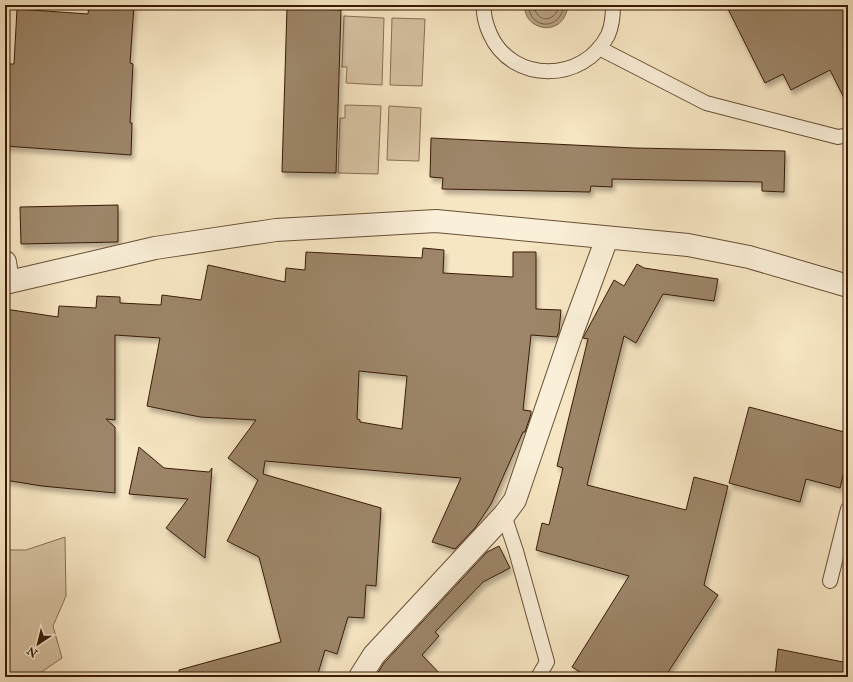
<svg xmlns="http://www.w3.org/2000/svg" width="853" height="682" font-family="'IM FELL Double Pica',serif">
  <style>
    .green { fill: #d7c3a3; stroke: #886f54 }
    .water { fill: #b6a183; stroke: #846b51 }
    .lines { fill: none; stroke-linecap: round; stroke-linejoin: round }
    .shore { stroke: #785e44; stroke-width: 1 }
    .building { fill: #9c8568; stroke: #391b06; fill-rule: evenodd; filter: url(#shadow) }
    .service-casing { stroke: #684e35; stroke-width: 16 }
    .minor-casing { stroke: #684e35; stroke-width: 24 }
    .tertiary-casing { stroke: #684e35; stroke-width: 24 }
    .service { stroke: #faefd8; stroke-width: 14 }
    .minor { stroke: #faefd8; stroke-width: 22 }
    .tertiary { stroke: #faefd8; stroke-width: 22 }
  </style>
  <defs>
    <filter id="shadow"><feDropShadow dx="2.5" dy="4.5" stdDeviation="2" flood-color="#0004"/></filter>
  </defs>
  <rect width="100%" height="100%" fill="#f7e6c3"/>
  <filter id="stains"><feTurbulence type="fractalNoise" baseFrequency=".005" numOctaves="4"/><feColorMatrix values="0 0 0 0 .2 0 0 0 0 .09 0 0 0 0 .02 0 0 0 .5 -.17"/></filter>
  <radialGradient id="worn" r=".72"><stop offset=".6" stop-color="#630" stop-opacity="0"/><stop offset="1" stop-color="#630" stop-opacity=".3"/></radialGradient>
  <g class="green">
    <polygon points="344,16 384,18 382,85 346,83 347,67 342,67"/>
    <polygon points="392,18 425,19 422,86 390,85"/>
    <polygon points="345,105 381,106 378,174 338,173 340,118 345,118"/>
    <polygon points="389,106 421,108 419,161 387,160"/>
    <polygon points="65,537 66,596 53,626 62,658 40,673 40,677 5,677 5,550 26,550"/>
  </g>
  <path class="water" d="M525,5h43c-4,35 -46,25 -43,0z"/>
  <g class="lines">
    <g class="shore">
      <path d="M529,5c-1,23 31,28 35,0"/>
      <path d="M534,5c1,18 22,19 25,0"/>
    </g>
  </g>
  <g class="building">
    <polygon points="89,5 134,5 130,63 133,64 130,123 132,123 131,155 5,146 5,98 7,64 14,64 17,9 88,14"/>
    <polygon points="726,5 848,5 848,106 830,70 791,90 783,74 765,83"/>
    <polygon points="287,8 341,10 336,173 282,172"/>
    <polygon points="431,138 634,148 785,151 784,192 762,191 762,182 612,179 612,187 591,186 590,192 442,189 443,178 430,177"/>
    <polygon points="118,205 118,242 21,244 20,207"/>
    <path d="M423,248l21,2 -1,23 70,4v-25h23v57l25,1 -2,21 -2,6 -26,-2 -8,75 8,1v3l-6,18h-2l-32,72 -16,24 -20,21 -23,-7 29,-64 -196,-17 -2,13 118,34 -5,78 -10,-1 -2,33 -16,-1 -11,37 -12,-4 -8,27h-137l-1,-7 102,-28 -22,-85 -32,-16 31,-61 -30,-22 28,-38 -56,-3 -53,-11 13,-68 -45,-3v85l-9,-1 9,8v66l-73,-7 -37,-6v-171l53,8 1,-11 37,2 1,-12 23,1v6l41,2 1,-10 39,5 7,-35 77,17 1,-14 19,2 1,-18 116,6zM359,371l48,5 -5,53 -42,-7v-2l-3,-1z"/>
    <polygon points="637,264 644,268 718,279 714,301 663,294 636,343 624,336 587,485 686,510 694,477 728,486 704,585 718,595 665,677 588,677 572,667 629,576 536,550 542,523 549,525 563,468 557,466 588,339 583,338 585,334 614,280 624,286"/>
    <polygon points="749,407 848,433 848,455 840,488 806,479 800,502 729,483"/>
    <polygon points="139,447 164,468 209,472 212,468 205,558 166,528 188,499 129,494"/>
    <polygon points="499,546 510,568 483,582 435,632 439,636 422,655 443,677 375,677 384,663 487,552"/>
    <polygon points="778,649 848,663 848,677 775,677"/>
  </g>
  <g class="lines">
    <g class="service-casing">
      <g id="service">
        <path d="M484,5c-1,10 2,20 6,29 22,50 94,49 118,1 4,-9 5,-20 5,-30"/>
        <polyline points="599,48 706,103 838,137 848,135"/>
        <polyline points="504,515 516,551 547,662 538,677"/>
        <polyline points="830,581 848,509"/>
      </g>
    </g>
    <g class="minor-casing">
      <g id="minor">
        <polyline points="5,262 8,282"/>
        <polyline points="360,677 374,655 504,515 515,500 573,330 607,238"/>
      </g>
    </g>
    <g class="tertiary-casing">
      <polyline id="tertiary" points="5,283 155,248 276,230 436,221 688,245 749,257 848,286"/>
    </g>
    <use href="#service" class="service"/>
    <use href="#minor" class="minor"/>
    <use href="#tertiary" class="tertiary"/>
  </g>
  <rect width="853" height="682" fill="none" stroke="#f7e6c3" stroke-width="20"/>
  <rect x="6" y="6" width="841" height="670" fill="none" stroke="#391b06" stroke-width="2"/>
  <rect x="10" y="10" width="833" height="662" fill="none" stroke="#391b06"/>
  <g transform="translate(38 644) rotate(215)" stroke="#faefd8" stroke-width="3" paint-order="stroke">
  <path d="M0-3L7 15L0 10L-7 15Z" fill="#391b06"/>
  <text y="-6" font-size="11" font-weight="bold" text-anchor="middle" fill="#391b06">N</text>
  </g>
  <rect width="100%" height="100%" filter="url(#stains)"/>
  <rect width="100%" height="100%" fill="url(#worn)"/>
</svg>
